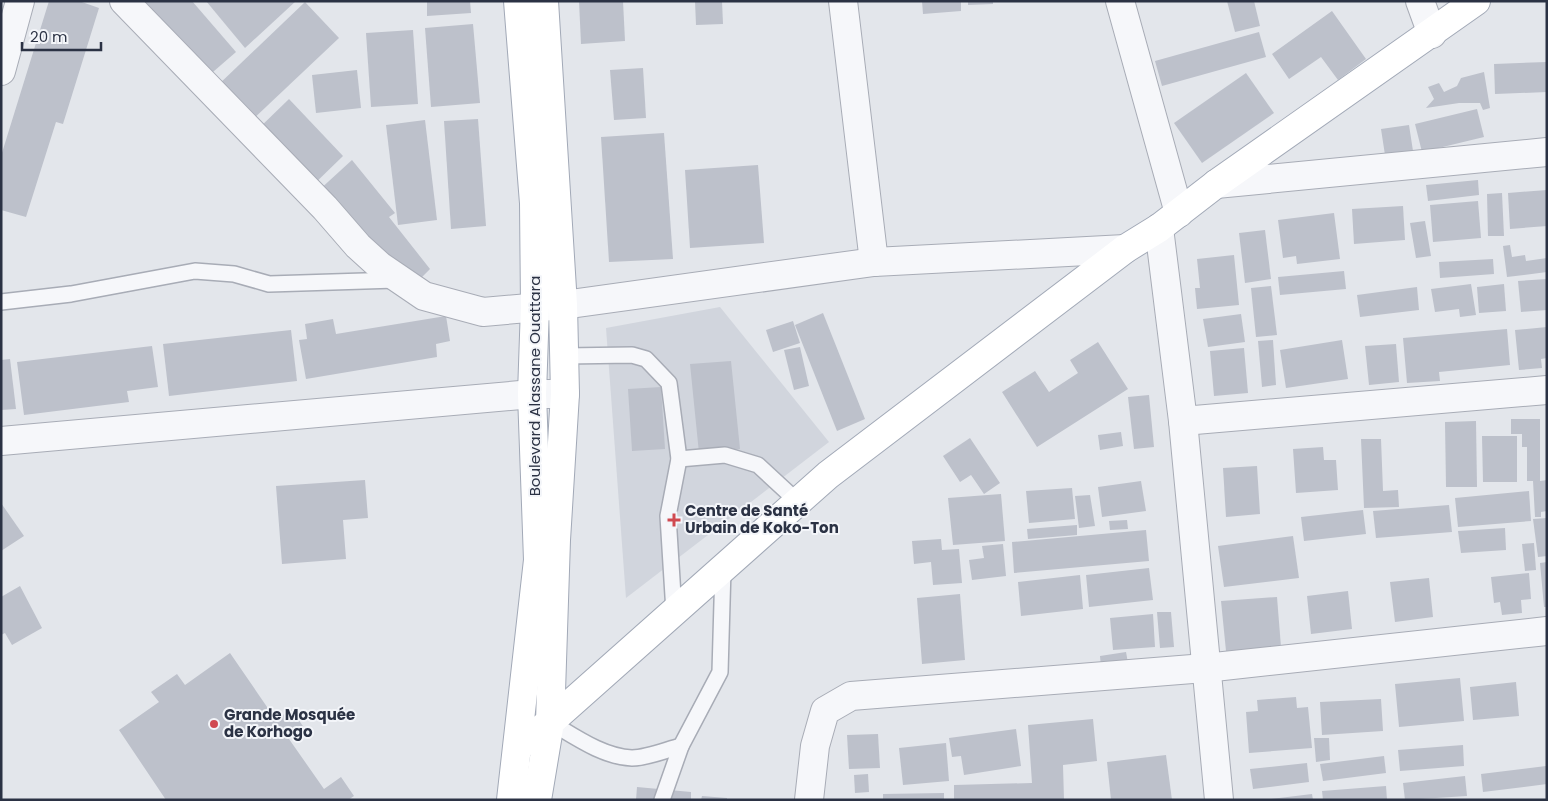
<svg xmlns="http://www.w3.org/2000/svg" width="1548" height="801" font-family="Poppins,sans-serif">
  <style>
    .built { fill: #d1d5dd }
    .building { fill: #bdc1cb }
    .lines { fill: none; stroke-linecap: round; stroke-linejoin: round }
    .service-casing { stroke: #a8acb6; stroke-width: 18 }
    .minor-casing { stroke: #a8acb6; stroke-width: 30 }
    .primary-casing { stroke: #a2a9b7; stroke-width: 30 }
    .service { stroke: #f6f7fa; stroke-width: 15 }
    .minor { stroke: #f6f7fa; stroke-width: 28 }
    .primary { stroke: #fff; stroke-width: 28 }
    .poi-dot { fill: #d04950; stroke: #f3f5f9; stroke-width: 2 }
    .labels { text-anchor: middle; stroke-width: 4; stroke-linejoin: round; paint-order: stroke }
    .street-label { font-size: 15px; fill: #2b3244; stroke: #f3f5f9 }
    .poi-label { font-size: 15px; font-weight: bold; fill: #2b3244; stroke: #f3f5f9; text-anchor: start }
  </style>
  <rect width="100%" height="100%" fill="#e3e6eb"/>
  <polygon class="built" points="720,307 829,442 626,598 606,328"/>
  <g class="building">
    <polygon points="49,1 79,1 99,8 63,124 56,122 26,217 1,210 1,156"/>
    <polygon points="139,1 192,1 236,52 206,78"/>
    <polygon points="206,1 296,1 245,48"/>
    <polygon points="427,1 470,1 471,13 427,16"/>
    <polygon points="579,1 623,1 625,41 581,44"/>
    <polygon points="695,1 722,1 723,24 696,25"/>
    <polygon points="922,1 961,1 961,11 923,14"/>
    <polygon points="968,1 993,1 993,4 968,5"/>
    <polygon points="1227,1 1254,1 1260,26 1235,32"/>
    <polygon points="305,2 339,38 250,122 216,87"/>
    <polygon points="1332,11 1366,59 1338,80 1321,57 1289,79 1272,54"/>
    <polygon points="473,24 480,103 431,107 425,28"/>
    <polygon points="413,30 418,104 371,107 366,33"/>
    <polygon points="1259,32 1266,57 1162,86 1155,61"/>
    <polygon points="1547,62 1547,92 1495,94 1494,64"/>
    <polygon points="643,68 646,118 614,120 610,70"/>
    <polygon points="357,70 361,108 316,113 312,75"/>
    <polygon points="1484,72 1490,108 1483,110 1480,103 1459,103 1426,108 1434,99 1428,87 1439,83 1444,92 1457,86 1461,78"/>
    <polygon points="1246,73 1274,113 1202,163 1174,123"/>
    <polygon points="289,99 343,156 308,190 254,133"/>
    <polygon points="1477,109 1484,137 1422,152 1415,124"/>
    <polygon points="478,119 486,226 451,229 444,121"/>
    <polygon points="425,120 437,220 398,225 386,125"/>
    <polygon points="1409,125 1413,151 1385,155 1381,129"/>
    <polygon points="664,133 673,259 609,262 601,137"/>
    <polygon points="352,160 395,213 389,217 430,269 416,283 317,192"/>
    <polygon points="758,165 764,243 690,248 685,170"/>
    <polygon points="1478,180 1479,195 1428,201 1426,185"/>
    <polygon points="1547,190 1547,226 1510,229 1508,193"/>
    <polygon points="1502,193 1504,236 1488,236 1487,194"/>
    <polygon points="1478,201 1481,238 1433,242 1430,205"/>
    <polygon points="1403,206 1405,240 1354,244 1352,209"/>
    <polygon points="1334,213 1340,259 1297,264 1296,256 1283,258 1278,220"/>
    <polygon points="1425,221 1431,256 1416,258 1410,223"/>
    <polygon points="1265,230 1271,279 1245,283 1239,233"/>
    <polygon points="1510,245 1512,257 1525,255 1526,261 1547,258 1547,272 1507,277 1503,246"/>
    <polygon points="1234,255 1239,305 1197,309 1195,288 1200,288 1197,259"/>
    <polygon points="1493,259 1494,274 1440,278 1439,262"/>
    <polygon points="1344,271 1346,289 1280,295 1278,277"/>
    <polygon points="1547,279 1547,310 1521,312 1518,281"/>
    <polygon points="1471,284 1476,315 1460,317 1459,309 1435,312 1431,289"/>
    <polygon points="1504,284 1506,311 1479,313 1477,287"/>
    <polygon points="1271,286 1277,335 1256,337 1251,288"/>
    <polygon points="1417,287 1419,310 1360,317 1357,295"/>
    <polygon points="823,313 865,419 837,431 795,325"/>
    <polygon points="1241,314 1245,342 1208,347 1203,319"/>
    <polygon points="446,316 450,341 436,344 437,357 306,379 299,340 307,339 305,324 333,319 336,334"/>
    <polygon points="793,321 800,343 773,352 766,330"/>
    <polygon points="1547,327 1547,358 1541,359 1542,368 1519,370 1515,330"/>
    <polygon points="1507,329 1510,365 1439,372 1440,381 1407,383 1403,338"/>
    <polygon points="291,330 297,381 169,396 163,344"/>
    <polygon points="1273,340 1276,385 1262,387 1258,341"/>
    <polygon points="1342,340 1348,379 1286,388 1280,350"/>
    <polygon points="1098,342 1128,389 1037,447 1002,392 1035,371 1049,392 1078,373 1070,360"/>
    <polygon points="1396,344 1399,382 1369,385 1365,346"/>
    <polygon points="152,346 158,387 127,391 129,402 24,415 17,362"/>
    <polygon points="800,347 809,386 794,390 784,350"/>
    <polygon points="1244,348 1248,393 1214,396 1210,351"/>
    <polygon points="10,359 16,409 1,410 1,360"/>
    <polygon points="731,361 740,449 699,453 690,364"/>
    <polygon points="661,387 665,449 632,451 628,389"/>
    <polygon points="1149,395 1154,447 1134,449 1128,397"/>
    <polygon points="1511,419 1540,419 1540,481 1547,480 1547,511 1541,512 1541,517 1535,517 1533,481 1527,481 1527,447 1522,447 1522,434 1511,434"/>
    <polygon points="1476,421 1477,487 1446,487 1445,422"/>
    <polygon points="1121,432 1123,446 1100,450 1098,435"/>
    <polygon points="1482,436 1517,436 1517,482 1483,482"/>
    <polygon points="970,438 1000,483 984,494 971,475 960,482 943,456"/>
    <polygon points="1361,439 1381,439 1383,491 1398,490 1399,507 1364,508"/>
    <polygon points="1323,447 1324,460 1336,460 1338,490 1296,493 1293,449"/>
    <polygon points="1257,466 1260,514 1226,517 1223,468"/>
    <polygon points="365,480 368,518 343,520 346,559 282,564 276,486"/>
    <polygon points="1141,481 1146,511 1102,517 1098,487"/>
    <polygon points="1072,488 1075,519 1029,523 1026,491"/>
    <polygon points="1529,491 1531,521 1458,527 1455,498"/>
    <polygon points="1001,494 1005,541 953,545 948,498"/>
    <polygon points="1090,495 1095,526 1079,528 1075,496"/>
    <polygon points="1,503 24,536 1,551"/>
    <polygon points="1449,505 1452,532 1376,538 1373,511"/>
    <polygon points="1363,510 1366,534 1304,541 1301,517"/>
    <polygon points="1547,518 1547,556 1538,557 1533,519"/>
    <polygon points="1127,520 1128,529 1110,530 1109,521"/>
    <polygon points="1077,525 1077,535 1028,539 1027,529"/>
    <polygon points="1505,528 1506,550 1461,553 1458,531"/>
    <polygon points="1146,530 1149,561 1014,573 1012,542"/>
    <polygon points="1293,536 1299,578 1224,587 1218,546"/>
    <polygon points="941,539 942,550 959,549 962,583 933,585 931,562 914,564 912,541"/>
    <polygon points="1534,543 1536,570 1525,571 1522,544"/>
    <polygon points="1003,544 1006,576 972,580 969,560 984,558 982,546"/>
    <polygon points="1547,562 1547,607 1544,607 1540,563"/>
    <polygon points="1149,568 1153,600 1089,607 1086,575"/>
    <polygon points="1529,573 1531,599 1521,600 1522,613 1502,615 1500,602 1494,603 1491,577"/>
    <polygon points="1080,575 1083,609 1021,616 1018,582"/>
    <polygon points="1429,578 1433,617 1395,622 1390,582"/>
    <polygon points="20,586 42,628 12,645 5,633 1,635 1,597"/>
    <polygon points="1348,591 1352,629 1311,634 1307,596"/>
    <polygon points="960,594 965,660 922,664 917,598"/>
    <polygon points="1277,597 1281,647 1226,651 1221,601"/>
    <polygon points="1157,612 1171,612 1174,647 1160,648"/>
    <polygon points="1153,614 1155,647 1113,650 1110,618"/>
    <polygon points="1126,652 1128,663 1101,667 1100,656"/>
    <polygon points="230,653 276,720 291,709 305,729 289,739 324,789 341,777 354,796 348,800 166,800 119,730 159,702 151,692 177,674 185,685"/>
    <polygon points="1460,678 1464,721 1399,727 1395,684"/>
    <polygon points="1516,682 1519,716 1473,720 1470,687"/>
    <polygon points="1296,697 1297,708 1308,707 1312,748 1249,753 1246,712 1258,711 1257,700"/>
    <polygon points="1381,699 1383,731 1322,735 1320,702"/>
    <polygon points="1093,719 1097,761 1063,765 1064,800 954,800 954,785 1032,783 1028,725"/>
    <polygon points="1016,729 1021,766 964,775 961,756 952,757 949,738"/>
    <polygon points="878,734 880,768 849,769 847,735"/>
    <polygon points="1314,738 1329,738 1330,760 1316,762"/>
    <polygon points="946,743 949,781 903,785 899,748"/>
    <polygon points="1463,745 1464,766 1400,771 1398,750"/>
    <polygon points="1166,755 1172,800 1111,800 1107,762"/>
    <polygon points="1384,756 1386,773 1323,781 1320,764"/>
    <polygon points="1307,763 1309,782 1253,789 1250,769"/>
    <polygon points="1546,766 1547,784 1483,792 1481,774"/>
    <polygon points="868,774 869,792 855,793 854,775"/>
    <polygon points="1465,776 1467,796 1405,800 1403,783"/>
    <polygon points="1386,786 1387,800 1323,800 1322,791"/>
    <polygon points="637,787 691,792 691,800 636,800"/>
    <polygon points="944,793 944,800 883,800 883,794"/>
    <polygon points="1312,794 1313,800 1271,800 1271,799"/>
    <polygon points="702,796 727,798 727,800 701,800"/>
  </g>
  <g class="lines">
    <g class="service-casing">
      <g id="service">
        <polyline points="1,302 71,294 195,271 234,274 269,284 396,280"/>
        <polyline points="565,356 632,355 646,359 669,383 679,459 668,516 674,612"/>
        <polyline points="679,459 725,455 758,465 798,502"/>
        <path d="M550,722c24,14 53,35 82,36 15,0 34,-8 49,-12l39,-74 3,-104"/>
        <polyline points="662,800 681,746"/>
      </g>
    </g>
    <g class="minor-casing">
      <g id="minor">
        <polyline points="124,1 325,208 358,246 380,266 424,296 483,312 563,305 874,262 1125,249"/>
        <polyline points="843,1 874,262"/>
        <polyline points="1120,1 1179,213"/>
        <polyline points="1420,1 1432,34"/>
        <polyline points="1,71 20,1"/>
        <polyline points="1216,184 1547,152"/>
        <polyline points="1159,228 1183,421 1219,800"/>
        <polyline points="1183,421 1547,390"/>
        <polyline points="1,441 532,394 565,394"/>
        <polyline points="809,800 815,746 825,711 851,696 1205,668 1547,631"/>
      </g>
    </g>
    <g class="primary-casing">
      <g id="primary">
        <polyline points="518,747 550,722 828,475 1125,249 1159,228 1216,184 1476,1"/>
        <polyline points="511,800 538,560 532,394 535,306 534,203 518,1"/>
        <polyline points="537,800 550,722 556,540 565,394 563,305 544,1"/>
      </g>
    </g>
    <use href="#service" class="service"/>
    <use href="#minor" class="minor"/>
    <use href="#primary" class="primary"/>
  </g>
  <g class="poi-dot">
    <path d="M671.5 512.5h5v5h5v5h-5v5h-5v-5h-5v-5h5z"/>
    <circle cx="214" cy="724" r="5"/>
  </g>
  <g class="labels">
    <g class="street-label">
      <text transform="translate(535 386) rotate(-90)" y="5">Boulevard Alassane Ouattara</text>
    </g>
    <g class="poi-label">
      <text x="685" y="516">Centre de Santé<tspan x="685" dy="17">Urbain de Koko-Ton</tspan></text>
      <text x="224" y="720">Grande Mosquée<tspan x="224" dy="17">de Korhogo</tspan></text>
    </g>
  </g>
  <rect width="1548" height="801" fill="none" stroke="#2b3244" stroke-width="5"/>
  <path d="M22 42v8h79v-8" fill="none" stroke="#2b3244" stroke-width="2.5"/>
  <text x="30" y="42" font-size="15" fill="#2b3244" stroke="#f3f5f9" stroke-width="4" paint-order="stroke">20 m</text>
</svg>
